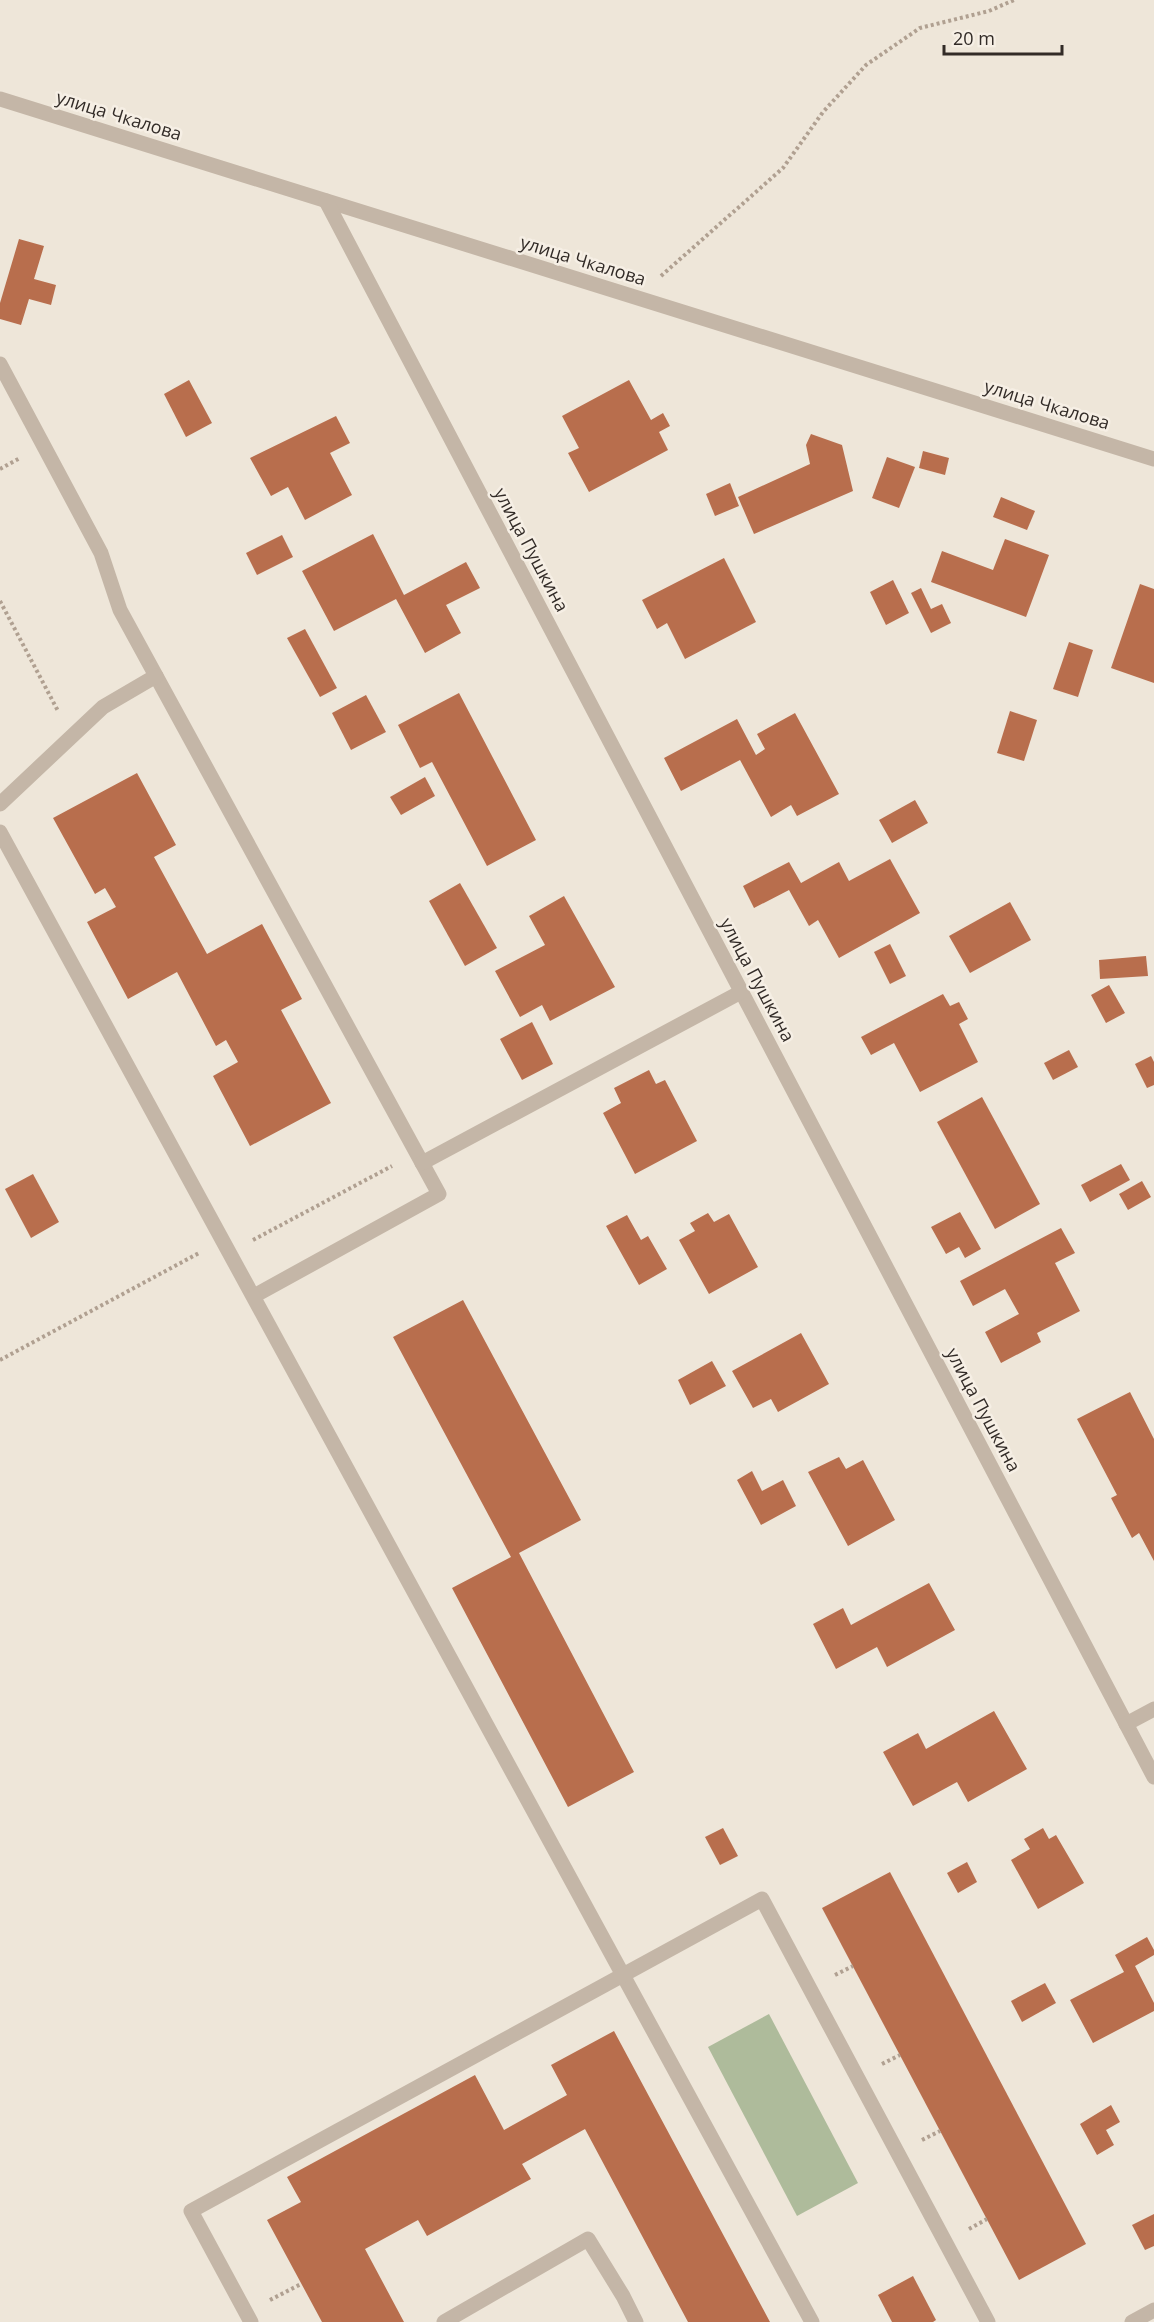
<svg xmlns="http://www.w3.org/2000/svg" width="1154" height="2322" font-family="'Open Sans',sans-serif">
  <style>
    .park { fill: #aebb9b }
    .building { fill: #b86e4d }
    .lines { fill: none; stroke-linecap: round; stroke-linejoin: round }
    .path { stroke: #b0a091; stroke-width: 4; stroke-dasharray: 3 3; stroke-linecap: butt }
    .minor { stroke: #c4b6a7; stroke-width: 15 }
    .labels { text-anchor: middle; stroke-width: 5; stroke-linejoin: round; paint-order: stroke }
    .street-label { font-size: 18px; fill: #322b27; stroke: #f6efe5 }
  </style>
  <rect width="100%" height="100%" fill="#eee6d9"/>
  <polygon class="park" points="769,2014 858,2183 797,2216 708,2047"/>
  <g class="building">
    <polygon points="19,239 44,246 34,279 56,285 51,305 29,299 21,325 0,319 0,303"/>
    <polygon points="189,380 212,423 186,437 164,394"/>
    <polygon points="629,380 651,420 663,413 670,426 659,432 668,450 589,492 568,453 579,448 562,416"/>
    <polygon points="336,416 350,443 330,453 352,495 305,520 288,487 271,496 250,458"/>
    <polygon points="811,434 842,445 853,491 754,534 738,497 810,464 806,445"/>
    <polygon points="923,451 949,458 945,475 919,468"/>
    <polygon points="887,457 915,467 899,508 872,498"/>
    <polygon points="730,483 739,506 715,516 706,494"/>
    <polygon points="1001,497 1035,511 1027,530 993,517"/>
    <polygon points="373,534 404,595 466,562 480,588 446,605 461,633 425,653 396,599 334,631 302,571"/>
    <polygon points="282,535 293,557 257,575 246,553"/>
    <polygon points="1005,539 1049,555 1026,617 931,582 942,551 993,570"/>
    <polygon points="724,558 756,622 685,659 667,623 657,629 642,600"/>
    <polygon points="893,580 909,613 886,625 870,592"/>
    <polygon points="1140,584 1154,589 1154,683 1111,668"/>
    <polygon points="921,588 931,609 942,604 951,623 931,633 911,593"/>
    <polygon points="305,629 337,688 320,697 287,638"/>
    <polygon points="1069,642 1093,650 1078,697 1053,689"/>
    <polygon points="459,693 536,840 487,866 432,762 420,768 398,725"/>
    <polygon points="366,695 386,732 351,750 332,713"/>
    <polygon points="1010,711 1037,720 1024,761 997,753"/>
    <polygon points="795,713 839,794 797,816 791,805 771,817 740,760 681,791 664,758 737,719 756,755 765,749 757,734"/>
    <polygon points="137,773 176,845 154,857 207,954 262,924 302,999 281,1010 331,1103 250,1146 213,1076 238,1062 226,1040 216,1046 177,972 128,999 87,922 116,907 105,888 95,894 53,818"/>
    <polygon points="425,777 435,796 401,815 390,797"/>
    <polygon points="915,800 928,823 892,843 879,820"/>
    <polygon points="890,859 920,913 839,958 818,920 809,926 789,890 754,908 743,886 789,862 801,883 839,862 849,881"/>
    <polygon points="460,883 497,948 465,966 429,901"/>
    <polygon points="564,896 615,987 550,1021 542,1005 520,1017 495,971 545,945 529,916"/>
    <polygon points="1010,902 1031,940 970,973 949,936"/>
    <polygon points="890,944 906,976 890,984 874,952"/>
    <polygon points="1146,956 1148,976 1100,979 1099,960"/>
    <polygon points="1109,985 1125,1013 1106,1023 1091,995"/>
    <polygon points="943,994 950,1006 959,1002 968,1019 959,1024 978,1062 920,1092 894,1043 871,1055 861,1037"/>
    <polygon points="532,1022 553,1064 522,1080 500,1039"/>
    <polygon points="1069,1050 1078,1067 1053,1080 1044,1063"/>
    <polygon points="1151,1056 1154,1062 1154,1085 1147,1088 1135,1064"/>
    <polygon points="649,1070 656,1084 665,1080 697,1141 635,1174 603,1113 621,1103 614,1088"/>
    <polygon points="982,1097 1040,1204 995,1229 937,1122"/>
    <polygon points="1121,1164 1130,1180 1090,1202 1081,1185"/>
    <polygon points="33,1174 59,1222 31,1238 5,1189"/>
    <polygon points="1142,1181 1151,1197 1128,1210 1119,1194"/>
    <polygon points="960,1212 981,1249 965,1258 959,1247 946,1254 931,1227"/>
    <polygon points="708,1213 714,1222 729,1214 758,1267 709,1294 679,1240 695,1231 690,1223"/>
    <polygon points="627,1215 641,1240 648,1236 667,1269 639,1285 606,1226"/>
    <polygon points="1061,1228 1075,1253 1055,1263 1080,1311 1037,1333 1041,1342 1001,1363 985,1332 1019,1314 1005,1289 973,1306 960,1281"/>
    <polygon points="463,1300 581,1520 519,1553 634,1772 568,1807 452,1588 511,1557 393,1337"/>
    <polygon points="801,1333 829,1384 778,1412 771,1399 753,1408 732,1371"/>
    <polygon points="712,1361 726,1386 690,1405 678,1380"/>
    <polygon points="1130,1392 1154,1439 1154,1561 1139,1533 1132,1538 1111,1498 1117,1495 1077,1419"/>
    <polygon points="839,1457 846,1469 863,1460 895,1520 848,1546 808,1472"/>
    <polygon points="752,1471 762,1491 783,1480 796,1506 761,1525 737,1480"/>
    <polygon points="929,1583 955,1630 887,1667 877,1647 836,1669 813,1624 843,1608 851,1625"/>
    <polygon points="994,1711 1027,1769 968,1802 957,1782 913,1806 883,1752 918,1733 926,1749"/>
    <polygon points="723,1828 738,1856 720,1865 705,1837"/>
    <polygon points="1043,1828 1049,1839 1056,1835 1084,1883 1038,1909 1011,1860 1030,1849 1024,1839"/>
    <polygon points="967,1862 977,1882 958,1893 947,1873"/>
    <polygon points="890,1872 1086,2244 1019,2280 822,1908"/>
    <polygon points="1147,1937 1154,1950 1154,1955 1135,1966 1154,2003 1154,2011 1093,2043 1070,2000 1124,1972 1115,1955"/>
    <polygon points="1045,1983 1056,2003 1022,2022 1011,2001"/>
    <polygon points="614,2031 770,2322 688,2322 585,2129 522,2164 531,2179 427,2236 418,2220 365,2249 404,2322 322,2322 267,2220 301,2202 287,2177 475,2075 504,2130 567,2095 551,2065"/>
    <polygon points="1111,2105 1120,2122 1106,2130 1114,2145 1097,2155 1080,2124"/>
    <polygon points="1154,2214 1154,2246 1145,2250 1132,2225"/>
    <polygon points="913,2276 936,2320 933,2322 892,2322 878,2295"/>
  </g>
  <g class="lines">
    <g class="path">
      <polyline points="661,276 783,168 823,112 866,65 920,28 989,11 1014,0"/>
      <polyline points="0,469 20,458"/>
      <polyline points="0,601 58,711"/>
      <polyline points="253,1240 392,1166"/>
      <polyline points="0,1360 199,1253"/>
      <polyline points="835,1975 853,1966"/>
      <polyline points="882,2064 900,2055"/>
      <polyline points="922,2140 940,2131"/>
      <polyline points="969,2229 987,2219"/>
      <polyline points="270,2300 301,2284"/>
    </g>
    <g class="minor">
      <polyline points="0,99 1154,459"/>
      <polyline points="326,201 1154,1777"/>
      <polyline points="0,364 101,553 120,610 439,1194 254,1296"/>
      <polyline points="0,804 103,707 156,676"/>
      <polyline points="0,832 812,2322"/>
      <polyline points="422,1163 741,992"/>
      <polyline points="1126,1724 1154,1709"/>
      <polyline points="251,2322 191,2211 762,1899 988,2322"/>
      <polyline points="444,2322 588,2239 623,2296 636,2322"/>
      <polyline points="1132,2322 1154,2310"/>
    </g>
  </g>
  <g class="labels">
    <g class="street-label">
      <text transform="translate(119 116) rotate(17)" y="6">улица Чкалова</text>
      <text transform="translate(583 261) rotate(17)" y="6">улица Чкалова</text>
      <text transform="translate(1047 405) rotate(17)" y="6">улица Чкалова</text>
      <text transform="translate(531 550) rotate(62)" y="6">улица Пушкина</text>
      <text transform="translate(757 980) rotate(62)" y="6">улица Пушкина</text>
      <text transform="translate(983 1410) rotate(62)" y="6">улица Пушкина</text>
    </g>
  </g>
  <path d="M944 45v9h118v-9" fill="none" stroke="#322b27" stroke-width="3"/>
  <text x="953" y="45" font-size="18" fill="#322b27" stroke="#f6efe5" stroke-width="4.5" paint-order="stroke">20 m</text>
</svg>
